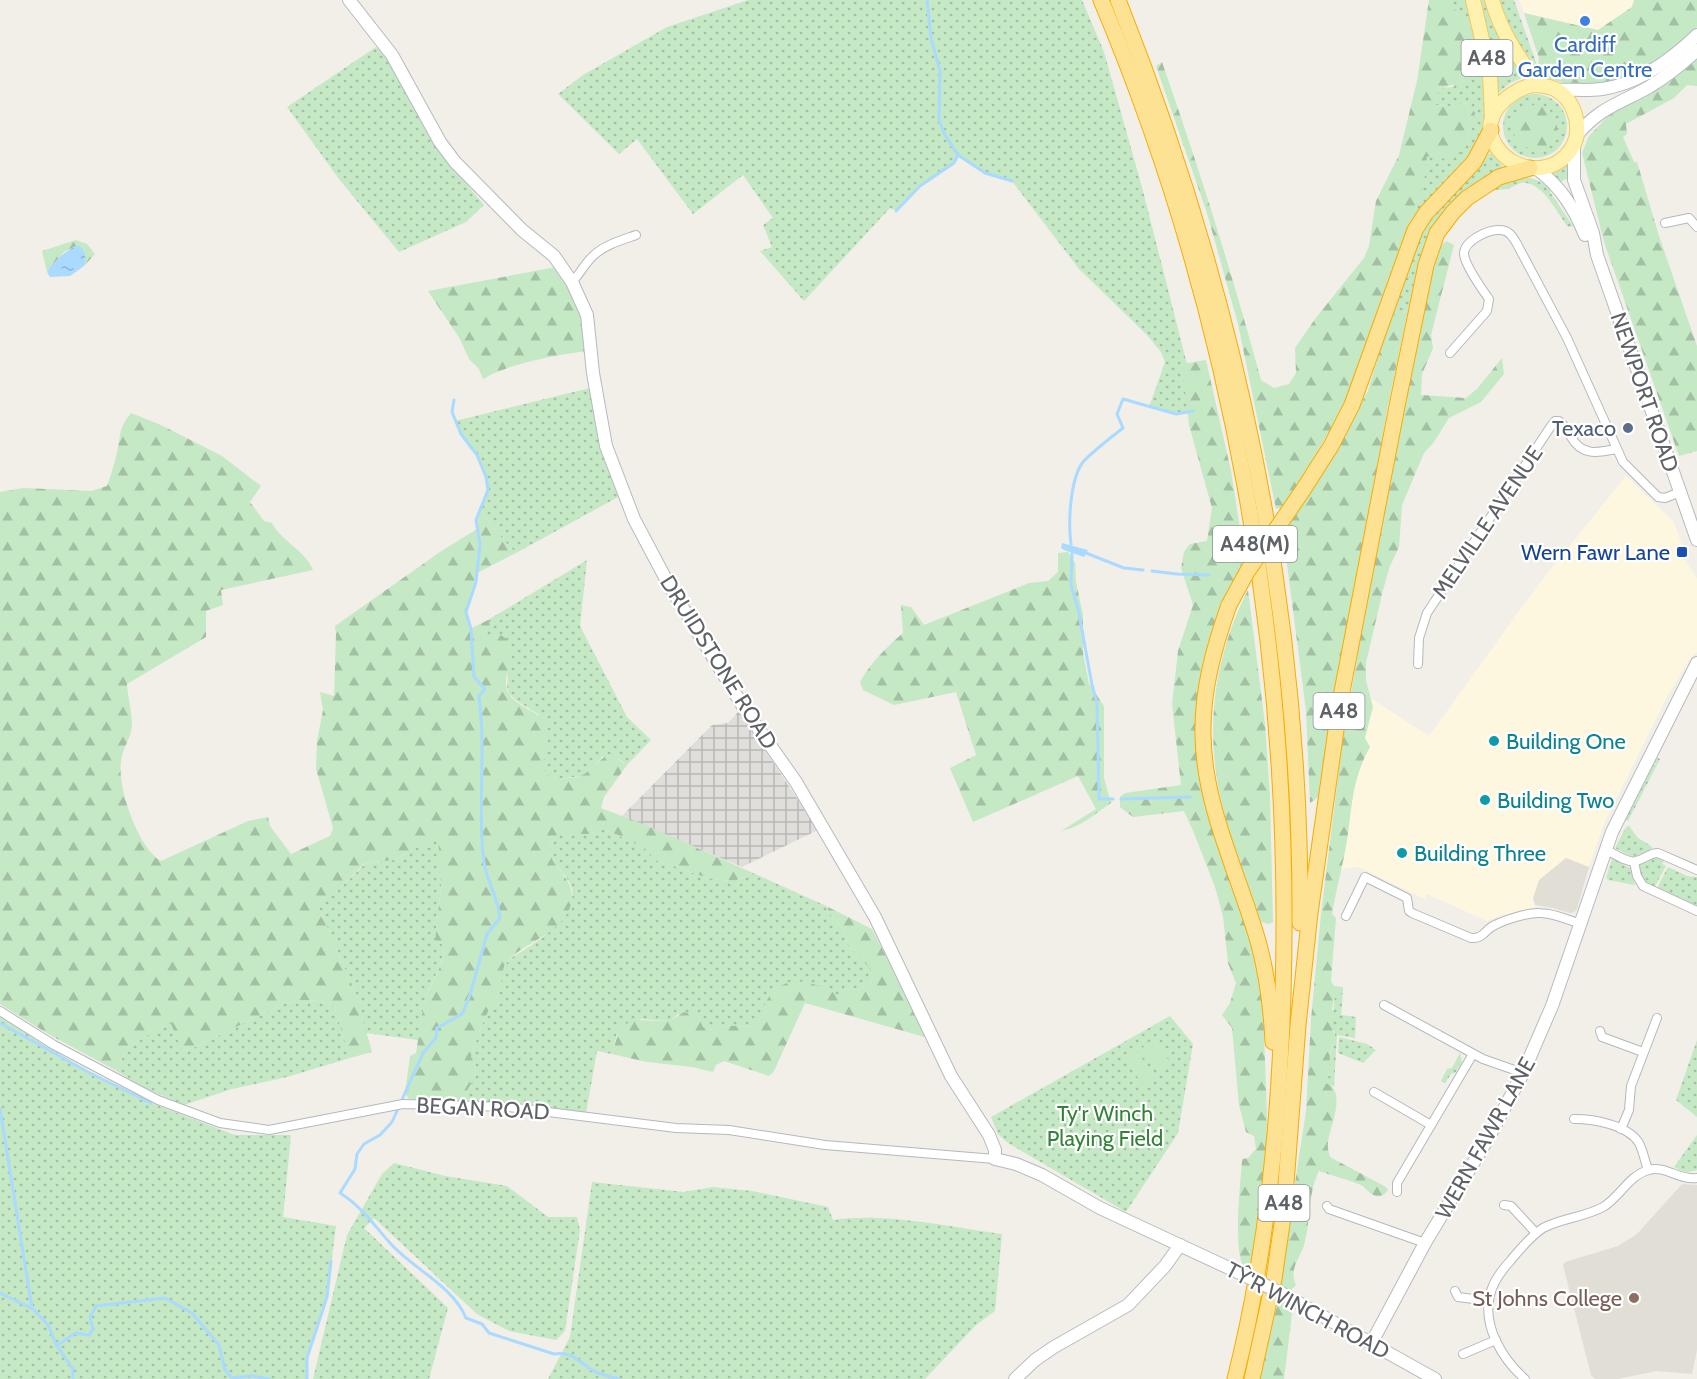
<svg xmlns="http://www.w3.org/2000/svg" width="1697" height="1379" font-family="Cabin,sans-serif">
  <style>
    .commercial { fill: #fef7e0 }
    .industrial { fill: url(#industrial-grid) }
    .education { fill: #e1ded6 }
    .grass { fill: url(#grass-dots) }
    .forest { fill: url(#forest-firs) }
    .garden { fill: #c5e8c5 }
    .water { fill: url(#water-ripples) }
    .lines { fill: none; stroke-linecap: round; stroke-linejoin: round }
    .stream { stroke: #aadaff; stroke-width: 3 }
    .street-casing { stroke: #b5b8bc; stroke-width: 10 }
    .secondary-casing { stroke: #b6babf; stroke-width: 14 }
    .primary-casing { stroke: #f2c960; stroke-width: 16 }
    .highway-casing { stroke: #f9ab00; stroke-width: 17 }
    .street { stroke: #fff; stroke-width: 8 }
    .secondary { stroke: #fff; stroke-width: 12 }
    .primary { stroke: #fff2af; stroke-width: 14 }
    .highway { stroke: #fde293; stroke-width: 15 }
    .secondary-bridge-casing { stroke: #b6babf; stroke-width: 14; stroke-linecap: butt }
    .highway-bridge-casing { stroke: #f9ab00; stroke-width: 17; stroke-linecap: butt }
    .secondary-bridge { stroke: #fff; stroke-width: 12 }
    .highway-bridge { stroke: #fde293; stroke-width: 15 }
    .shop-dot { fill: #3f7fe0; stroke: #fff; stroke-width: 2 }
    .service-dot { fill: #5c6f8a; stroke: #fff; stroke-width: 2 }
    .transit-dot { fill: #1a4fb4; stroke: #fff; stroke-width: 2 }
    .culture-dot { fill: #0f9aa8; stroke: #fff; stroke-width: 2 }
    .education-dot { fill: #8d6e63; stroke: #fff; stroke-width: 2 }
    .labels { text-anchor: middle; stroke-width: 4.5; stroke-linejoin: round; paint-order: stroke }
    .shield { fill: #fff; stroke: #8f9295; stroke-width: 1.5 }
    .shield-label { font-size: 21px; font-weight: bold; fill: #5f6368 }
    .shop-label { font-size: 22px; fill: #366cbe; stroke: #fff }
    .street-label { font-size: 22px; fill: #5f6368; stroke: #fff }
    .service-label { font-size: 22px; fill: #4e5e75; stroke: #fff; text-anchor: end }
    .transit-label { font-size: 22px; fill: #164399; stroke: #fff; text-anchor: end }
    .culture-label { font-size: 22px; fill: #0d838f; stroke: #fff; text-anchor: start }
    .park-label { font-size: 22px; fill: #348238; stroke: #fff }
    .education-label { font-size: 22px; fill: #785e54; stroke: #fff; text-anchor: end }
  </style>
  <defs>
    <pattern id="industrial-grid" width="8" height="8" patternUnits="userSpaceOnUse" patternTransform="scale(1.5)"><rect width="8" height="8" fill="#e0deda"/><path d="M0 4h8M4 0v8" fill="none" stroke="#b9b8b5"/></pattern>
    <pattern id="grass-dots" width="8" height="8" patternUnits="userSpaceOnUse" patternTransform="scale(1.5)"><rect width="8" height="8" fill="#c5e8c5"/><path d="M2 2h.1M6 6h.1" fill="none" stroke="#a3c0a4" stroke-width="1.8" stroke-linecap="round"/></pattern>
    <pattern id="forest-firs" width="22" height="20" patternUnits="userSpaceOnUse" patternTransform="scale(1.5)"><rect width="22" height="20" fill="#c5e8c5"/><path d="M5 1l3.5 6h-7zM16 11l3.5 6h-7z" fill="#a3c0a4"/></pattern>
    <pattern id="water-ripples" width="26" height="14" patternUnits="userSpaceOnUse" patternTransform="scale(1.5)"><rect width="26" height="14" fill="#aadaff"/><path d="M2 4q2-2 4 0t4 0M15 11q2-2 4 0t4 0" fill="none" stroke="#8eb4d2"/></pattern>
  </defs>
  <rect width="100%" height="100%" fill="#f1efe8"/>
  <g class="commercial">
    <polygon points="1519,0 1634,0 1632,7 1598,30 1524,13"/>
    <polygon points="1626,476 1674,522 1682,546 1678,548 1681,558 1686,561 1697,579 1697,652 1691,657 1667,697 1605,821 1589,867 1566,858 1533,898 1535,907 1497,917 1487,921 1427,894 1425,899 1358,867 1340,869 1361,692 1429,736 1538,585"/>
  </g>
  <polygon class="industrial" points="739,711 818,830 742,867 622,816 712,725 728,723"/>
  <g class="education">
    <polygon points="1566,858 1589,867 1577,909 1574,912 1570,913 1553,908 1535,905 1533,898 1539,880"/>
    <polygon points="1682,1184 1697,1185 1697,1350 1692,1374 1656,1371 1618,1379 1595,1379 1591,1375 1563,1265 1565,1262 1618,1246 1637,1234"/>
  </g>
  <g class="grass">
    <polygon points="748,0 1082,0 1104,52 1143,191 1189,372 1193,411 1176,414 1149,407 1165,362 1161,352 1147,335 1079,269 1012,181 985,173 958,155 954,163 920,186 896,211 890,208 804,301 760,251 772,247 763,225 773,218 743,175 693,214 637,139 619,154 558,94 583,75 667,27"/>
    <path d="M1452,0h17c11,47 30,107 4,152 -17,28 -43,53 -65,77l15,-41 4,-33 41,-52 -18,3 -14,-1 2,-17 15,-1 19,-59 -15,-14z"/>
    <path d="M1479,0h8c8,29 19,54 37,77l-14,6 -13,11 -2,-30z"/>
    <polygon points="1498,0 1514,0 1538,68 1514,37"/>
    <polygon points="376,47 388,56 454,169 484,205 466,222 399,252 339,179 287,107"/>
    <circle cx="1535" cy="126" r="32"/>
    <path d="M1490,152l14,16c-36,17 -73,54 -85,93 -5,17 -8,36 -12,54l-4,-4 -14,10c13,-36 22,-81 48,-111 18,-21 38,-34 53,-58z"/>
    <polygon points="1568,164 1570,181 1565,179 1561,182 1553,174"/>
    <path d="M1530,178l9,3 12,8 -1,3 23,34 -5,1c-11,-14 -26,-47 -47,-44 -5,1 -9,5 -14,6 -7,1 -11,0 -18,3 11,-10 26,-15 41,-14z"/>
    <path d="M590,388l14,64 14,45 -102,56 -11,-11 -25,-32c3,-7 8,-15 8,-22 0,-26 -23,-45 -33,-67z"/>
    <path d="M587,560l-7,66 47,91 24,23 -24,25 -8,-6 -17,-2c-5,6 -11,14 -18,17 -11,5 -29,6 -39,0l-3,-8 5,-24 -9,-28 -21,-13 -8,-7 -2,-8 1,-12 -23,-41 5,-8 -2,-5z"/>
    <polygon points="1656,757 1660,759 1628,821 1625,820 1653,765 1656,765 1654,762"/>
    <polygon points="1629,826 1638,838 1651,846 1652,849 1632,857 1615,848 1626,827"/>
    <path d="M601,829l17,6 32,16 3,9c27,5 55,24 83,20 6,-1 12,-5 17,-7l73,33 3,7 13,16 7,17 19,19 5,11 -3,8 -9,5 -11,-1 -12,8 -14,-8 -57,13 -9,19 -5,6c-7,1 -26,-1 -31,0 -10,3 -7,6 -19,1l-5,-11 -20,-2 -8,7 -29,-2 -24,15 -5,20 -15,-3 -11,62 -67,-10 -55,-2c3,-20 20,-24 7,-44 5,-16 10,-32 18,-47 3,-6 8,-10 10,-16 2,-9 1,-22 7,-30 4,-7 12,-10 18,-14 19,-12 39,-26 47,-48 11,-30 -40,-38 -13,-68h32z"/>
    <path d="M439,835l2,51 -6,55 7,3c6,15 -12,39 -16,54 -4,13 -5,28 -8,42l-52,-7 -11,-41 -38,-89 17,-9 32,-31 28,-3z"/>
    <polygon points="1655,855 1665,859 1662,864 1666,866 1654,888 1647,886 1638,871 1640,864"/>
    <polygon points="1612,859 1630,868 1635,885 1608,880 1606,878"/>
    <polygon points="1668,867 1687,876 1697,877 1697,908 1656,890"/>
    <polygon points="1343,993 1341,1015 1356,1017 1355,1038 1337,1035 1334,1087 1326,1083 1326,1080 1330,1074 1329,1060 1335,1035 1332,1025 1335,994"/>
    <polygon points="303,1000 319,1001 334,1006 350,1058 287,1077 232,1089 184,1105 145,1088 115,1070 130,1046 171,1020 183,1051 195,1047 285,1003"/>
    <polygon points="1170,1016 1193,1044 1178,1133 1126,1212 1008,1143 998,1134 991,1117"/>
    <polygon points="0,1017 90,1073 151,1103 235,1135 291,1135 283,1217 336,1226 327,1297 307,1358 307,1379 0,1379"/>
    <polygon points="1339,1037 1367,1044 1376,1050 1363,1063 1338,1053"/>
    <polygon points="1697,1040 1697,1117 1676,1100"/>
    <polygon points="1460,1053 1462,1062 1455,1073 1451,1074 1445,1083 1441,1081 1447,1069 1452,1068"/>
    <path d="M1697,1135v35c-9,3 -15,2 -23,-3z"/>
    <polygon points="394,1163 445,1176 507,1186 548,1217 577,1217 580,1230 565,1331 556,1340 509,1331 477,1314 374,1218 364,1228 448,1308 429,1379 313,1379 347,1235 382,1174"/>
    <path d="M592,1182l92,10 29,-5 39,4 76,16 5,13c50,-8 118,7 169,14l-7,77 -19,14 -51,54h-377l22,-42z"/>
  </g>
  <g class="forest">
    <path d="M1429,0h23l5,14 15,14c3,18 5,37 -5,54l-29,6 -2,17 14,1 18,-3 7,10c-2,9 -3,20 -7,29 -6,16 -27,20 -41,14l-4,32 -55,155 -27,69 -44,73 -16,23 -5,1 -38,-185 -31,-111 -51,-147 6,-4c37,106 70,211 99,318l13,8 15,-4 7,-11 -1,-25 20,-29 49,-61 5,-12 7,-45 23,-46 18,-74z"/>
    <polygon points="1634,0 1697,0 1697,27 1671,53 1634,76 1606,84 1568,84 1547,78 1538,68 1539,58 1524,13 1598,30 1632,7"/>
    <polygon points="1697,54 1697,86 1687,85 1674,98 1626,124 1627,134 1623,137 1634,162 1637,162 1659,236 1697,346 1697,451 1679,456 1604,242 1582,153 1589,136 1611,113 1628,105"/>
    <circle cx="1535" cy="127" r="22"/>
    <polygon points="76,240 87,244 95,254 84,266 86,256 78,245 64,252 47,272 42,251"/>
    <path d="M1446,241l8,4 -23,90 2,13 -11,26 -1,21 45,3 11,-9 25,-31 2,16 -23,28 -32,16 -15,24 -10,11 -22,52 -3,42 -9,19 -7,24 -17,73v18l7,26 -8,31 5,9c-18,32 -18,59 -23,94 -4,24 -11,48 -15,73l4,4 -5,63 3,5 9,1v6l-8,1 -3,15 4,7 -4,9 2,2 -1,4 2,4c-1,6 -3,10 -4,15 -4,12 4,19 -5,30v3c22,9 3,44 2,60 -1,5 1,9 2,14l56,30 2,3c-3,4 -6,7 -12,6 -6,-1 -10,-8 -15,-11 -14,-6 -28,-9 -42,-14 -11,21 -8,48 -14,70 -3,16 -17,26 -9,44l-7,7 -7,-4 -1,-13 25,-164 5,-92 10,-105 21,-169 38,-220 56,-274z"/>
    <path d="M556,267c24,31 27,46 30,84 -29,4 -79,13 -103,28l-4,-10 -10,-10 -9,-20 -32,-48z"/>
    <polygon points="1403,311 1407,315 1388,405 1321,795 1310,803 1306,711 1283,533 1309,495 1368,391 1389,321 1397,312"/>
    <path d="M1206,360l25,111 13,83 -4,17 -20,36 -17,56 -6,50 43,194 17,53 6,46 4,110 -1,37 -15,112 -6,4c-13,-16 -4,-87 -3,-110l6,-1 8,-9 -2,-13 -8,-4 -7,-27 -7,-77 -10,-13 8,-12 6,-20 -8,-20 -5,-47 -8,-29 -21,-54 -10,-22 -51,6 -13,-10v-10l5,-4 56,-8 -9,-81 6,-53 15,-46 -12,-37 3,-16 6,-8 17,-3 5,-33 -23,-83 -7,-61z"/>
    <path d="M131,413l30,12 61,31 39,30 -11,16 14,19 8,2c10,19 33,27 41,47l-92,20 2,15 -17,6v26l-79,47c1,14 5,29 5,42 -1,12 -10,23 -11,35 -4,26 17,87 40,100l87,-40 20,-4 2,9 21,28 39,-18 3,-8 -17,-59 1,-28 6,-31 -3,-18 14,4 2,-62 -1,-8 105,-74 37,-23 -1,-9 4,-10 25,32 11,11 -39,20 -11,39 4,17 18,-9 2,5 -4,8 3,5 7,-5c35,14 0,40 13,61 10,16 36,16 39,38 1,15 -8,27 -3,42 11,6 32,6 42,-2 9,-6 13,-14 23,-18l17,11 -23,32 -3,11 42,16 110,49c-5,2 -11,6 -17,7 -28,4 -56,-15 -83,-20l-4,-9 -31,-16 -17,-6 -11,5h-32c-27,30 24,37 12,73 -9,28 -49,36 -64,56 -6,9 -3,22 -7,31 -2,6 -7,10 -10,16 -8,14 -13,31 -18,47 13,21 -4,24 -7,44l-55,-2 -4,-6 5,-37 6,-3c3,-18 5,-38 10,-56 5,-14 22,-38 16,-53l-7,-3 6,-55 -3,-50 -44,24 -29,3 -31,31 -17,9 38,89 17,60 -22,6 -16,-52 -15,-5 -16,-1 -18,3 -90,44 -13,4 -12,-30 -40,25 -15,24 -65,-35 -50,-31v-512l23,-4 68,3 16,-5c4,-11 7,-21 10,-33 4,-18 1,-24 14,-40z"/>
    <path d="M1068,552l7,11 1,19 7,33v38l6,31 15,22v72l7,25c-17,11 -29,24 -50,28l35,-22 -18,-33 -105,46 -23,-54 26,-13 -20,-63 -62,13 -31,-15 -3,-8c11,-20 26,-34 43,-49l-2,-28 10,2 13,18 105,-42 19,-2 10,-9v-19z"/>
    <path d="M1248,590l17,134 5,73 3,125 -5,2 -7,-2c-13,-39 -30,-78 -39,-118 -18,-73 -8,-148 26,-214z"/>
    <path d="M826,906l46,23 56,109 -123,-35 -31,68 -5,5 -45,-15 -8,4 -3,7 -21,-5 -45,-5 -35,-8 8,-27 14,-7 36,1 14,-9 14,4 5,11c12,5 9,2 19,-1 5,-1 24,1 31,0 7,-9 10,-20 16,-29 18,-26 47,-14 69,-2l12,-7 11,1 9,-5 3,-8 -5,-10 -19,-20 -7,-17 -13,-16z"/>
    <polygon points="1278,1301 1293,1306 1284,1379 1259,1379"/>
  </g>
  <g class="garden">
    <polygon points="1153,1039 1172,1065 1160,1073 1142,1048"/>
    <polygon points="1137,1051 1155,1077 1144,1086 1125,1060"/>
  </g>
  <g class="water">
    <path d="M78,245c8,7 9,11 6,21l-14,10 -20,1 -3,-5c8,-13 18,-20 31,-27z"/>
    <polygon points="1062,543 1088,550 1084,557 1064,550 1061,548"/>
  </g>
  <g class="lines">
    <g class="stream">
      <polyline points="927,0 931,38 940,71 939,120 945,135 958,155 985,173 1012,181"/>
      <polyline points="896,211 920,186 954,163 958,155"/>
      <path d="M454,400l-2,12 9,22 16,21 9,22 2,13 -12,30 4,24 -4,38 -10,30 5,17 3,48 11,12 -6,7c7,53 -1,106 4,159 1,22 15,41 17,63l-13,16 -17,61 -8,19 -25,14 -1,10 -13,15 -31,69 -12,13 -16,9 -7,10 -2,15 -15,24c21,13 34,32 50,50 23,26 62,42 76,75l16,6 7,9 65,21c20,-4 28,12 42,18 7,3 16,5 23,7"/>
      <path d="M1071,544c-3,-21 -1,-65 12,-82 7,-8 31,-27 40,-34l-6,-14 6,-15 53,15 17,-3"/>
      <polyline points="1072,553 1071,585 1078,608 1092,685 1097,703 1099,799 1113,799"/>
      <polyline points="1086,553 1124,568 1143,570"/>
      <polyline points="1152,571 1177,574 1209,575"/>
      <polyline points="1121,799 1190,797"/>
      <polyline points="0,1023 90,1073 151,1103"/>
      <polyline points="0,1109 32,1308 48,1325 57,1346 73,1369 73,1379"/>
      <polyline points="0,1293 31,1308"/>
      <polyline points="57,1346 75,1333 89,1335 93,1330 90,1317 96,1306 165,1298 192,1313 219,1345 225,1370 232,1378 251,1376 269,1379"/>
      <polyline points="307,1379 307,1358 327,1297 331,1261"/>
    </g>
    <g class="street-casing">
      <g id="street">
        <polyline points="1665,223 1689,218 1697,227"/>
        <path d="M572,282c8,-8 13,-19 21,-26 11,-11 29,-16 43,-21"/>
        <path d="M1450,353l37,-42 2,-12c-7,-10 -24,-33 -25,-45 0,-13 24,-25 36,-24 9,0 13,7 17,14l50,94 56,124 35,35 7,1 15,-6"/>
        <path d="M1418,664l1,-26 8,-25 124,-187 4,-5h4c6,4 9,10 12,16 11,19 26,16 45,12"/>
        <path d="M1605,849c8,4 23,15 31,12 9,-2 13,-8 22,-8l39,17"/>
        <polyline points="1634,862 1637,876 1643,886 1697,911"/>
        <path d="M1346,916l19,-39 42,21 2,13 3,2 59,25c13,1 14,-9 24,-13 9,-5 35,-13 45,-12 14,0 28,7 41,11"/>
        <polyline points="1384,1005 1483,1059 1523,1073"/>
        <polyline points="0,1011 54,1045 158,1100 220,1123 269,1130 403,1104 508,1107 676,1128 729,1130 825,1145 995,1159"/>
        <polyline points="1600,1031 1602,1037 1643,1052"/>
        <polyline points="1374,1092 1431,1125"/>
        <path d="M1574,1119c20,0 54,6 65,24 4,8 6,18 9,27"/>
        <polyline points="1621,1129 1629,1110 1631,1086 1657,1018"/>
        <polyline points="1397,1192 1397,1183 1473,1054"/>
        <polyline points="1504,1205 1511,1206 1536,1233"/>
        <polyline points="1327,1206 1329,1209 1425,1243"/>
        <polyline points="1455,1291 1458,1297 1489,1301"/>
        <polyline points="1463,1354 1496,1340"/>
        <path d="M1525,1379c-22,-19 -43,-53 -35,-84 3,-14 12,-25 21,-35 9,-11 20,-24 32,-32 19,-10 42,-11 60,-21 17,-10 26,-32 46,-37 16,-5 31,11 48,8"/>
      </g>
    </g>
    <g class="secondary-casing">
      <g id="secondary">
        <polyline points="349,0 392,55 440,142 455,162 522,230 554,256 572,282 587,315 593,373 606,446 634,519 669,585 744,708 796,782 875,917 951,1076 989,1135 995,1150 995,1159 1016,1164 1042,1175 1100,1208 1246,1276"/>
        <path d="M1555,90c16,-1 31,1 47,-1 36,-5 69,-29 95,-54"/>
        <path d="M1576,136c24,-29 43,-32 73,-49 18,-11 33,-23 48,-37"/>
        <polyline points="1574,144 1574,180 1593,233 1597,255 1697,540"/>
        <path d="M1537,169c24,18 37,39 48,66"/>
        <polyline points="1283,1294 1435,1379"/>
        <polyline points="1372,1342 1425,1243 1489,1137 1523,1073 1552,1006 1612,832 1697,663"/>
        <polyline points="1015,1379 1035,1360 1054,1347 1128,1305 1165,1266 1180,1245"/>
      </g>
    </g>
    <g class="primary-casing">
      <g id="primary">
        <polyline points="1473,0 1490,74 1492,118"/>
        <path d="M1492,0c9,33 27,58 47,85"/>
        <path d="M1532,85c7,0 16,1 23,4 19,10 28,38 18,57 -16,30 -58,29 -77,0 -18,-28 10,-54 36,-61z"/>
      </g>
    </g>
    <g class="highway-casing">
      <g id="highway">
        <path d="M1101,0c132,313 192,655 182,994 -4,130 -16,259 -48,385"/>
        <path d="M1118,0c117,293 184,606 182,923"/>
        <polyline points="1303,490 1331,446 1352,405 1415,230 1426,213 1474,162 1491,130"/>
        <path d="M1229,605c-15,42 -27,85 -26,130 1,67 30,127 50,190 13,38 18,78 20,117"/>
        <polyline points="1252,1379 1274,1279 1284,1210 1298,1025 1310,913 1340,702 1398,401 1426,265 1437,233 1453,212 1467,198 1499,177 1530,168"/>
      </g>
    </g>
    <use href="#street" class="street"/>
    <use href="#secondary" class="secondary"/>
    <use href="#primary" class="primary"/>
    <use href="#highway" class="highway"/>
    <g class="secondary-bridge-casing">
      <polyline id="secondary-bridge" points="1246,1276 1283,1294"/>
    </g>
    <g class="highway-bridge-casing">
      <polyline id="highway-bridge" points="1229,605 1247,572 1303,490"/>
    </g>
    <use href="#secondary-bridge" class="secondary-bridge"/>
    <use href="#highway-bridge" class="highway-bridge"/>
  </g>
  <circle class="shop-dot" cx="1585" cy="21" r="6"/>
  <circle class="service-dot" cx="1628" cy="428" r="6"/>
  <rect class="transit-dot" x="1676" y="546" width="12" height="12" rx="3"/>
  <g class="culture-dot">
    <circle cx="1494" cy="741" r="6"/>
    <circle cx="1485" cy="800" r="6"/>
    <circle cx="1402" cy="853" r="6"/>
  </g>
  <circle class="education-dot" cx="1634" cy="1298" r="6"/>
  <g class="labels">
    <g class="shield">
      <rect x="1461.5" y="40" width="51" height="36" rx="4.5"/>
      <rect x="1213" y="526" width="84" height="36" rx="4.5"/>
      <rect x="1313.5" y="693" width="51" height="36" rx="4.5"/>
      <rect x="1258.5" y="1185" width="51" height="36" rx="4.5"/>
    </g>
    <g class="shield-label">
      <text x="1487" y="65">A48</text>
      <text x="1255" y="551">A48(M)</text>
      <text x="1339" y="718">A48</text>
      <text x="1284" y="1210">A48</text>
    </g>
    <g class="shop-label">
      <text x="1585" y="52">Cardiff<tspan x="1585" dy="25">Garden Centre</tspan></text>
    </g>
    <g class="street-label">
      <text transform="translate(1645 392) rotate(71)" y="8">NEWPORT ROAD</text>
      <text transform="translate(1487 522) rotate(-56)" y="8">MELVILLE AVENUE</text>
      <text transform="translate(719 662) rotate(58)" y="8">DRUIDSTONE ROAD</text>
      <text transform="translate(483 1108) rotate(3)" y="8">BEGAN ROAD</text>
      <text transform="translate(1485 1138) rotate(-61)" y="8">WERN FAWR LANE</text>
      <text transform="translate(1308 1310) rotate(28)" y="8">TŶ'R WINCH ROAD</text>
    </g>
    <g class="service-label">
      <text x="1616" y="436">Texaco</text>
    </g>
    <g class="transit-label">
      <text x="1670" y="560">Wern Fawr Lane</text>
    </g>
    <g class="culture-label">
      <text x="1506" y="749">Building One</text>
      <text x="1497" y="808">Building Two</text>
      <text x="1414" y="861">Building Three</text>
    </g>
    <g class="park-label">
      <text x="1105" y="1121">Ty'r Winch<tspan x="1105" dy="25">Playing Field</tspan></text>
    </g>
    <g class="education-label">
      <text x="1622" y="1306">St Johns College</text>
    </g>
  </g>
</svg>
